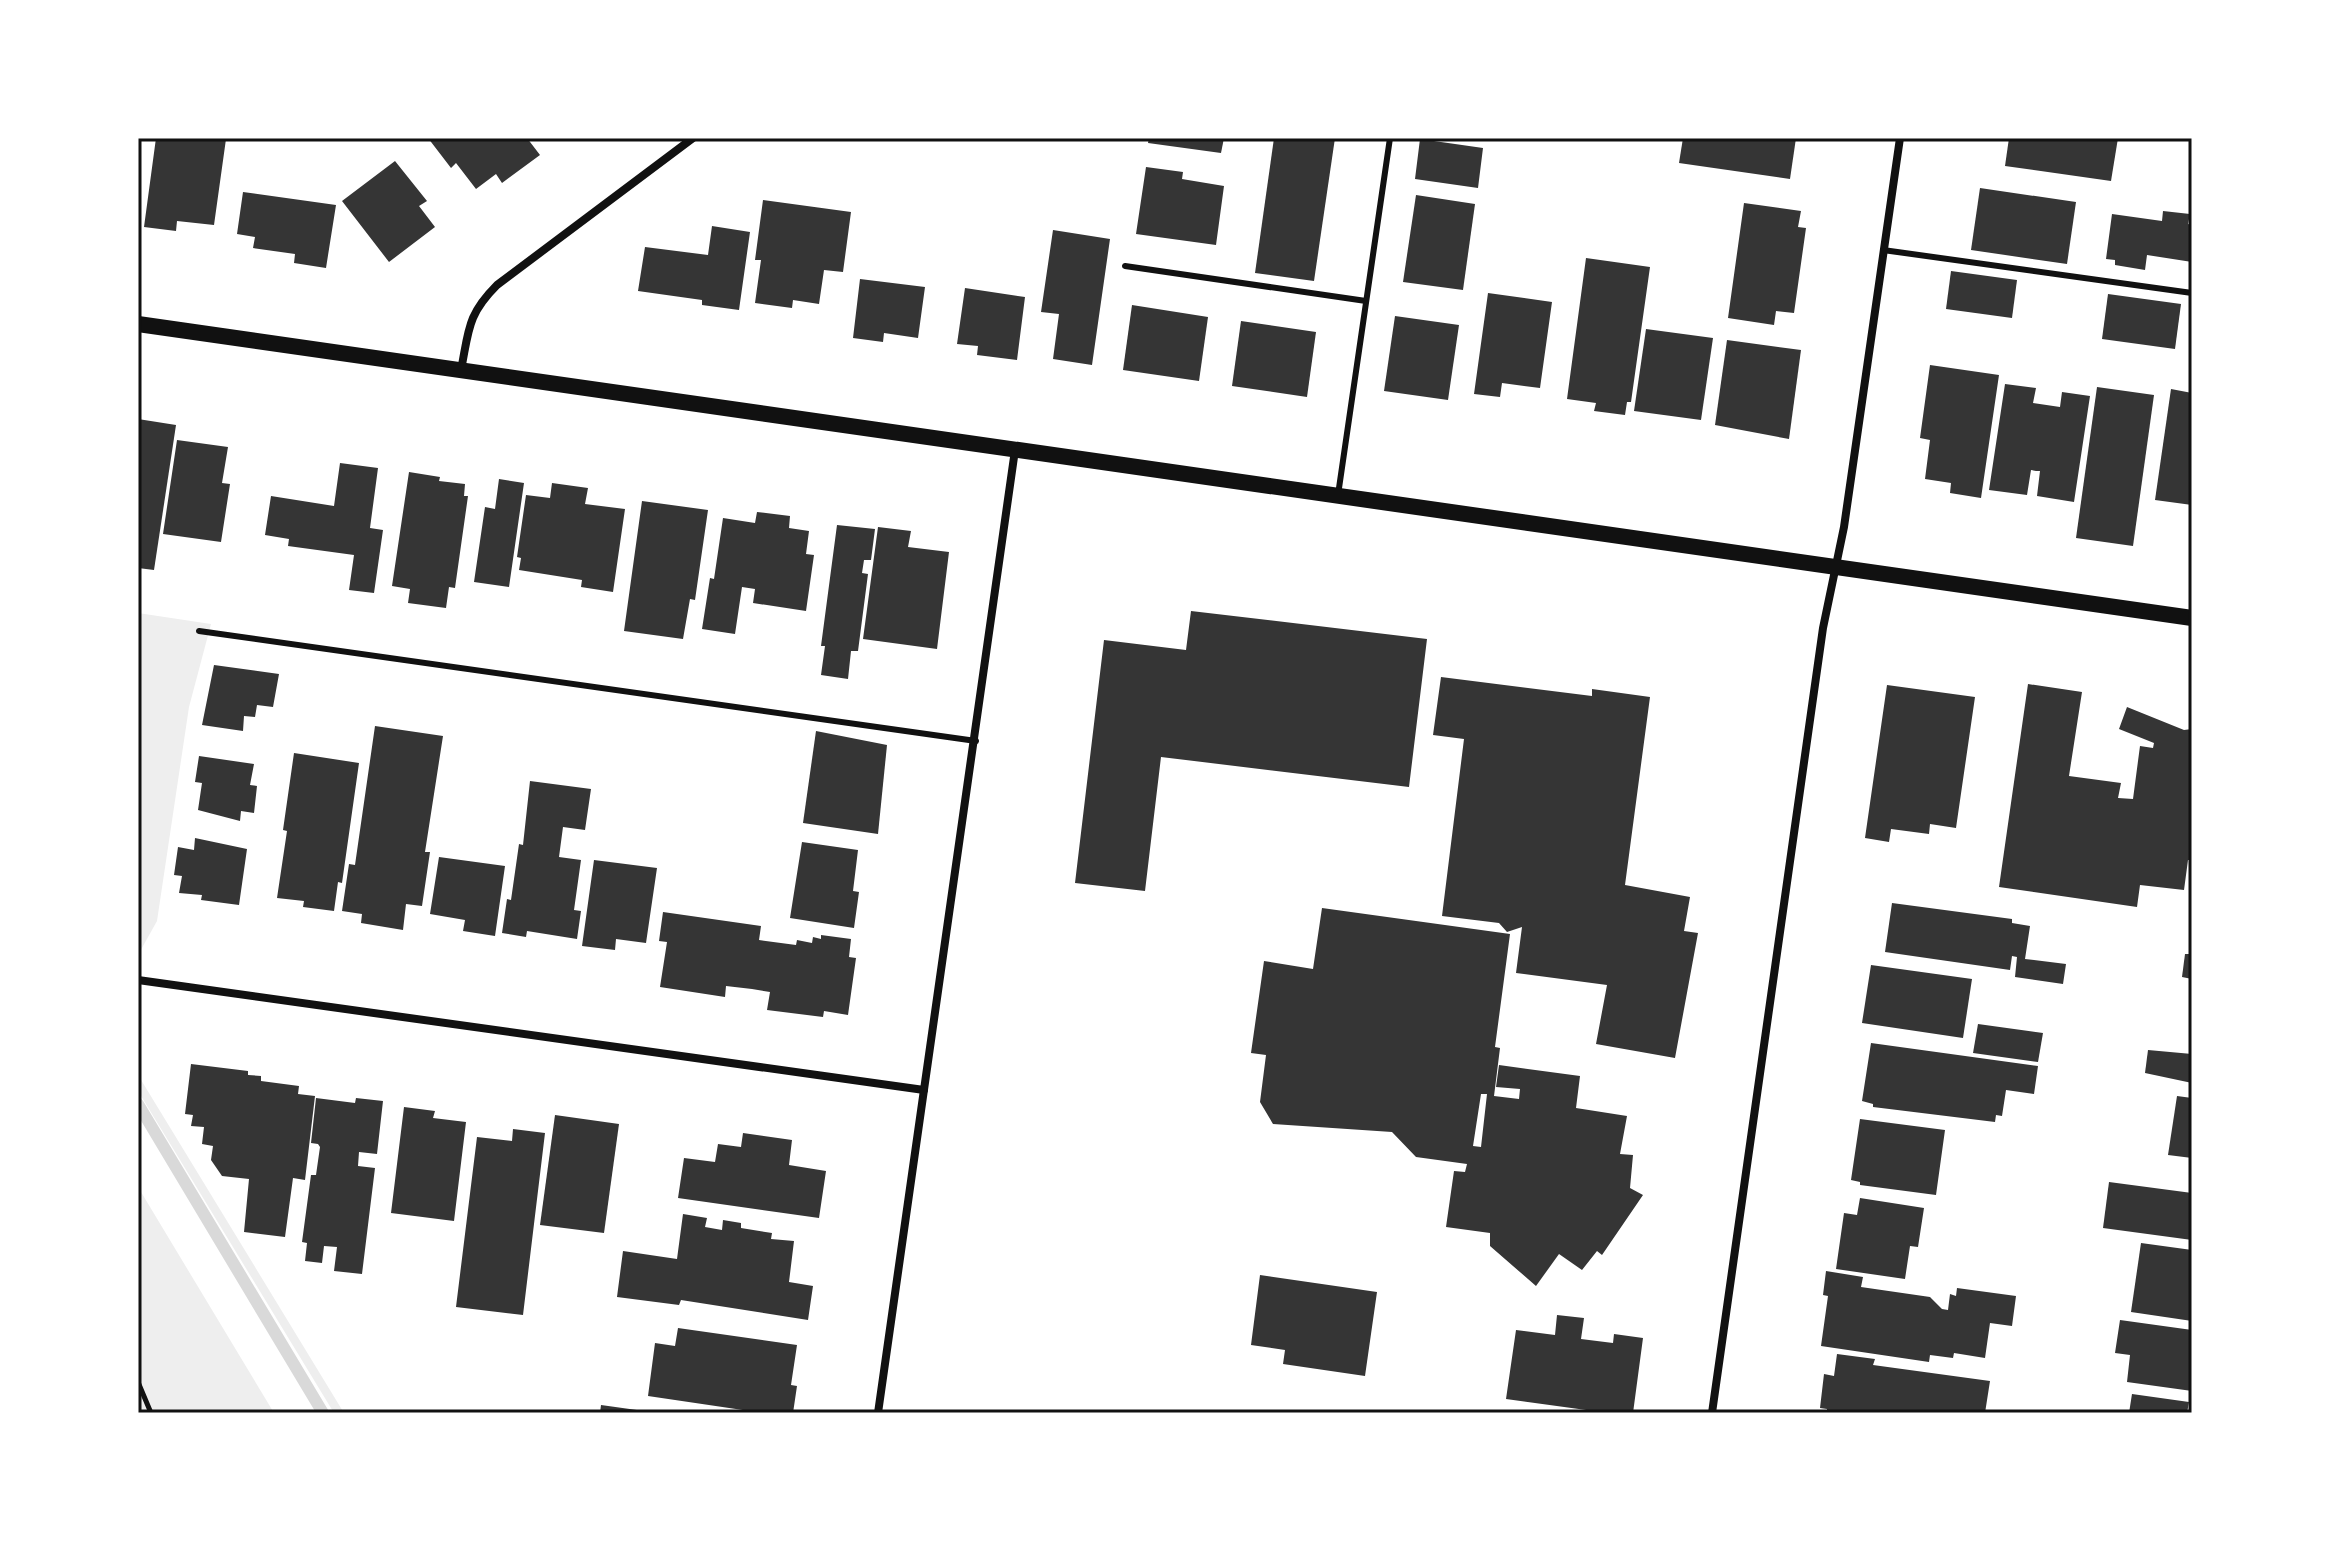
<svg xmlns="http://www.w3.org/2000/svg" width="2330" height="1551" font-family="Inter,sans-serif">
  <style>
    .green { fill: #eee }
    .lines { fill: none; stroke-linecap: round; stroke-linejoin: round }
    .stream { stroke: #d9d9d9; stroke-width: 12 }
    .building { fill: #353535; fill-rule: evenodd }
    .path { stroke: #111; stroke-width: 5 }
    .service { stroke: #111; stroke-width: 6 }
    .minor { stroke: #111; stroke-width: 8 }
    .secondary { stroke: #111; stroke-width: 16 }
    .neatline { fill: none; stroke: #111; stroke-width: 3 }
  </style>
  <rect width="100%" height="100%" fill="#fff"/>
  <g class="green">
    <polygon points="138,613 211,624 189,707 157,921 138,955"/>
    <polygon points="138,1075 344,1413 334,1413 138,1091"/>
    <polygon points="138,1187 274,1413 138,1413"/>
  </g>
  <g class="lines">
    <polyline class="stream" points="138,1104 323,1413"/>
  </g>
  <g class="building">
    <polygon points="156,138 226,139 214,225 177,221 176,231 144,227"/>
    <polygon points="428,138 527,138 540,155 502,183 496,174 476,189 456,163 451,168"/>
    <polygon points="1149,138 1224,138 1221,153 1148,143"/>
    <polygon points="1274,138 1335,138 1314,281 1255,273"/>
    <polygon points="1683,138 1796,138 1790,179 1679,163"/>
    <polygon points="2009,138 2118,138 2111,181 2005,166"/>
    <polygon points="1420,139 1483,148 1478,188 1415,179"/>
    <polygon points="395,161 427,201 419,206 435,227 389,262 342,201"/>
    <polygon points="1146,167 1183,172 1182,179 1224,186 1216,245 1136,234"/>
    <polygon points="1980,188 2076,202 2067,264 1971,250"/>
    <polygon points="243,192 336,205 326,268 294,263 295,254 253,248 255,237 237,234"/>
    <polygon points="1416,195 1475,204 1463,290 1403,282"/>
    <polygon points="763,200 851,212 843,272 824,270 819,304 793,300 792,308 755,303 761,260 755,260"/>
    <polygon points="1744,203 1801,211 1798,227 1806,228 1794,313 1776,311 1774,325 1728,318"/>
    <polygon points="2163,211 2190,214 2188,224 2192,225 2192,262 2147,255 2145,270 2115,265 2115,260 2106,259 2112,214 2162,221"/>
    <polygon points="712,226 750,232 739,310 702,305 702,300 638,291 645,247 708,255"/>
    <polygon points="1053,230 1110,239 1092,365 1053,359 1059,314 1041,312"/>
    <polygon points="1586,258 1650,267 1631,402 1627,402 1625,415 1594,411 1596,403 1567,399"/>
    <polygon points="1951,271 2017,280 2012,318 1946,309"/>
    <polygon points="860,279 925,287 918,338 884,333 883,342 853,338"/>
    <polygon points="965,288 1025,297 1017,360 977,355 978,346 957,344"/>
    <polygon points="1488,293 1552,302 1540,388 1502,383 1500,397 1474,394"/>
    <polygon points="2108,294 2181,304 2175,349 2102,339"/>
    <polygon points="1132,305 1208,317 1199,381 1123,370"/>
    <polygon points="1395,316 1459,325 1448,400 1384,391"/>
    <polygon points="1241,321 1316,332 1307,397 1232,386"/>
    <polygon points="1646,329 1713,338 1701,420 1634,411"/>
    <polygon points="1727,340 1801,350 1789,439 1715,425"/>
    <polygon points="1930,365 1999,375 1981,498 1950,493 1951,483 1925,479 1930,440 1920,438"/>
    <polygon points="2005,384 2036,388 2033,403 2060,407 2062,392 2090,396 2074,502 2037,496 2040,471 2036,471 2031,470 2027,495 1989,490"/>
    <polygon points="2097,387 2154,395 2133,546 2076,538"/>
    <polygon points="2171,389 2192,393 2192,505 2155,500"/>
    <polygon points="138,419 176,425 154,570 138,568"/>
    <polygon points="177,440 228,447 222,483 230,484 221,542 163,534"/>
    <polygon points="340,463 378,468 370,528 383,530 374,593 349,590 354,555 288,546 289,539 265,535 271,496 334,506"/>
    <polygon points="409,472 440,477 439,481 465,484 464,496 468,496 455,588 449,587 446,608 408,603 410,589 392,586"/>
    <polygon points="499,479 524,483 509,587 474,582 485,507 495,509"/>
    <polygon points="552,483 588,488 585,504 625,509 613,592 581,587 582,580 519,570 521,558 517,557 526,495 550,498"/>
    <polygon points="642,501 708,510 695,600 690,599 683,639 624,631"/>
    <polygon points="757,512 790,516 789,528 809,531 806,554 814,555 806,611 753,603 755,589 742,587 735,634 702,629 710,578 714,579 723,518 755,523"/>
    <polygon points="837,525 875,529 871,560 864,560 862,573 868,574 858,651 851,651 848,679 821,675 825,646 821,646"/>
    <polygon points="878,527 911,531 908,547 949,552 937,649 863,639"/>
    <polygon points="1191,611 1427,639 1409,787 1161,757 1145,891 1075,883 1104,640 1186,650"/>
    <polygon points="214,665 279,674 273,707 257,705 255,717 244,716 243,731 202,725"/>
    <polygon points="1441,677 1592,696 1592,689 1650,697 1625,885 1690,897 1684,931 1698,933 1675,1058 1596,1044 1607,985 1516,973 1522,927 1507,932 1499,923 1442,916 1464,739 1433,735"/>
    <polygon points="2028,684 2082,692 2069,776 2121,783 2118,798 2133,799 2140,746 2153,748 2154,743 2119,729 2127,707 2184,730 2192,729 2192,860 2188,860 2184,890 2140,885 2137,907 1999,887"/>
    <polygon points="1887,685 1975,697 1956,828 1930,824 1929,834 1891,829 1889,842 1865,838"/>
    <polygon points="375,726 443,736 425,852 430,852 422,906 406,904 403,930 361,923 362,914 342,911 349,864 355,865"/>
    <polygon points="816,731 887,745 878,834 803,823"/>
    <polygon points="294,753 359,763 342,883 338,882 334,911 303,907 304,901 277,898 287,831 283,830"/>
    <polygon points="199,756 254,764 250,785 257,786 254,813 241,811 240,821 198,810 202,783 195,782"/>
    <polygon points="530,781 591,789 585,830 563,827 559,857 581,860 574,910 581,911 577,939 527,931 526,937 502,933 507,899 511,900 519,844 523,845"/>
    <polygon points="195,838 247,849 239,905 201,900 202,895 179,893 182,876 174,875 178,847 194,850"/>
    <polygon points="802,842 858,850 853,891 859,892 854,928 790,918"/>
    <polygon points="439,857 505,866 495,936 463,931 465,920 430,914"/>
    <polygon points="594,860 657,868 646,943 616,939 615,950 582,946"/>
    <polygon points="1892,903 2012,919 2012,923 2030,926 2025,959 2066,964 2063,984 2015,977 2017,957 2012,956 2010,970 1885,952"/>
    <path d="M1322,908l188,26 -15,113 5,1 -6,48 25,3 1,-10 -24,-2 3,-22 81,11 -4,32 51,8 -7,38 13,1 -3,33 13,7 -41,60 -5,-4 -15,19 -23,-16 -23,32 -46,-40v-13l-44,-6 8,-56 11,1 2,-8 -51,-7 -24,-25 -119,-8 -13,-22 6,-47 -15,-2 13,-92 49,8zM1481,1094h6l-6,53 -8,-1z"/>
    <polygon points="663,912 761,926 759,940 796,945 797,940 812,943 813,937 821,939 821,935 851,939 849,957 856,958 848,1015 824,1011 823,1017 767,1010 770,992 752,989 726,986 725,997 660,987 667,942 659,941"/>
    <polygon points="2185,954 2192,954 2192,979 2182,977"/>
    <polygon points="1871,965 1972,979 1963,1038 1862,1023"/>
    <polygon points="1978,1024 2043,1033 2038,1062 1973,1053"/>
    <polygon points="1871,1043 2038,1066 2034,1094 2006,1090 2002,1116 1996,1115 1995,1122 1873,1107 1873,1104 1862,1101"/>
    <polygon points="2148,1050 2192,1054 2192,1083 2145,1073"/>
    <polygon points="191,1064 248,1071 248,1075 261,1076 261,1081 299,1086 298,1094 315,1096 305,1180 293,1178 285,1237 244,1232 249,1179 222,1176 211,1160 213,1146 202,1144 204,1127 191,1126 193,1115 185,1114"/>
    <polygon points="2177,1096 2192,1098 2192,1158 2168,1155"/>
    <polygon points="316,1098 355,1103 356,1098 383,1101 377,1154 359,1152 358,1166 375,1168 362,1274 334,1271 337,1247 324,1246 322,1263 305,1261 307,1243 302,1242 311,1175 316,1175 320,1147 318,1144 311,1143"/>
    <polygon points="404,1107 435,1111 433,1118 466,1122 454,1221 391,1213"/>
    <polygon points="555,1115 619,1124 604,1233 540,1225"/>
    <polygon points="1860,1119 1945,1130 1936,1195 1860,1185 1860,1182 1851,1180"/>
    <polygon points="513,1129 545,1133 523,1315 456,1307 477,1137 512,1141"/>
    <polygon points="743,1133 792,1140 789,1165 826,1171 819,1218 678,1198 684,1158 715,1162 718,1144 741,1147"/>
    <polygon points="2109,1182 2192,1193 2192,1240 2103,1228"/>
    <polygon points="1860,1198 1924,1208 1918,1247 1910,1246 1905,1279 1836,1269 1844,1213 1857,1215"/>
    <polygon points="683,1214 707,1218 705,1227 722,1230 723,1220 741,1223 741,1228 772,1233 771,1239 794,1241 789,1282 813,1286 808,1320 681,1300 679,1305 617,1297 623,1251 677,1259"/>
    <polygon points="2141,1243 2192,1250 2192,1321 2131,1312"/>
    <polygon points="1826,1271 1863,1277 1861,1287 1930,1297 1942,1309 1948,1310 1950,1294 1956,1296 1957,1288 2016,1296 2012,1326 1990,1323 1985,1358 1954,1353 1953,1358 1930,1355 1929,1362 1821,1346 1828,1296 1823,1295"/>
    <polygon points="1260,1275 1377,1292 1365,1376 1283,1364 1285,1350 1251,1345"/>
    <polygon points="1557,1315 1584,1318 1581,1339 1613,1343 1614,1334 1643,1338 1633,1413 1608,1413 1506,1399 1516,1330 1555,1335"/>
    <polygon points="2120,1320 2192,1330 2192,1391 2127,1382 2130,1355 2115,1353"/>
    <polygon points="678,1328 797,1345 791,1385 797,1386 793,1413 763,1413 648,1396 655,1343 675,1346"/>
    <polygon points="1837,1354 1875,1359 1873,1365 1990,1381 1985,1413 1827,1413 1827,1409 1820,1408 1824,1374 1834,1376"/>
    <polygon points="2132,1394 2189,1402 2187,1413 2129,1413"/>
    <polygon points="601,1405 644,1411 644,1413 600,1413"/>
  </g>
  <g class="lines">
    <polyline class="path" points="138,1382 151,1413"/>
    <g class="service">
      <polyline points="1883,250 2192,293"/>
      <polyline points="1125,266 1366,301"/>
      <polyline points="1338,495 1390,138"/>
      <polyline points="199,631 976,741"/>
    </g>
    <g class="minor">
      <path d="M461,370c8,-40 6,-55 36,-85l196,-147"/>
      <polyline points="138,980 924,1090"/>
      <polyline points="878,1413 1015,450"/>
      <polyline points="1712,1413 1823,628 1844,527 1900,138"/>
    </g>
    <polyline class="secondary" points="138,324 2192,618"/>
  </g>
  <rect width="2330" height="1551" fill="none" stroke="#ffffff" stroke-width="280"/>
  <rect x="140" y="140" width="2050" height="1271" class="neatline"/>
</svg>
